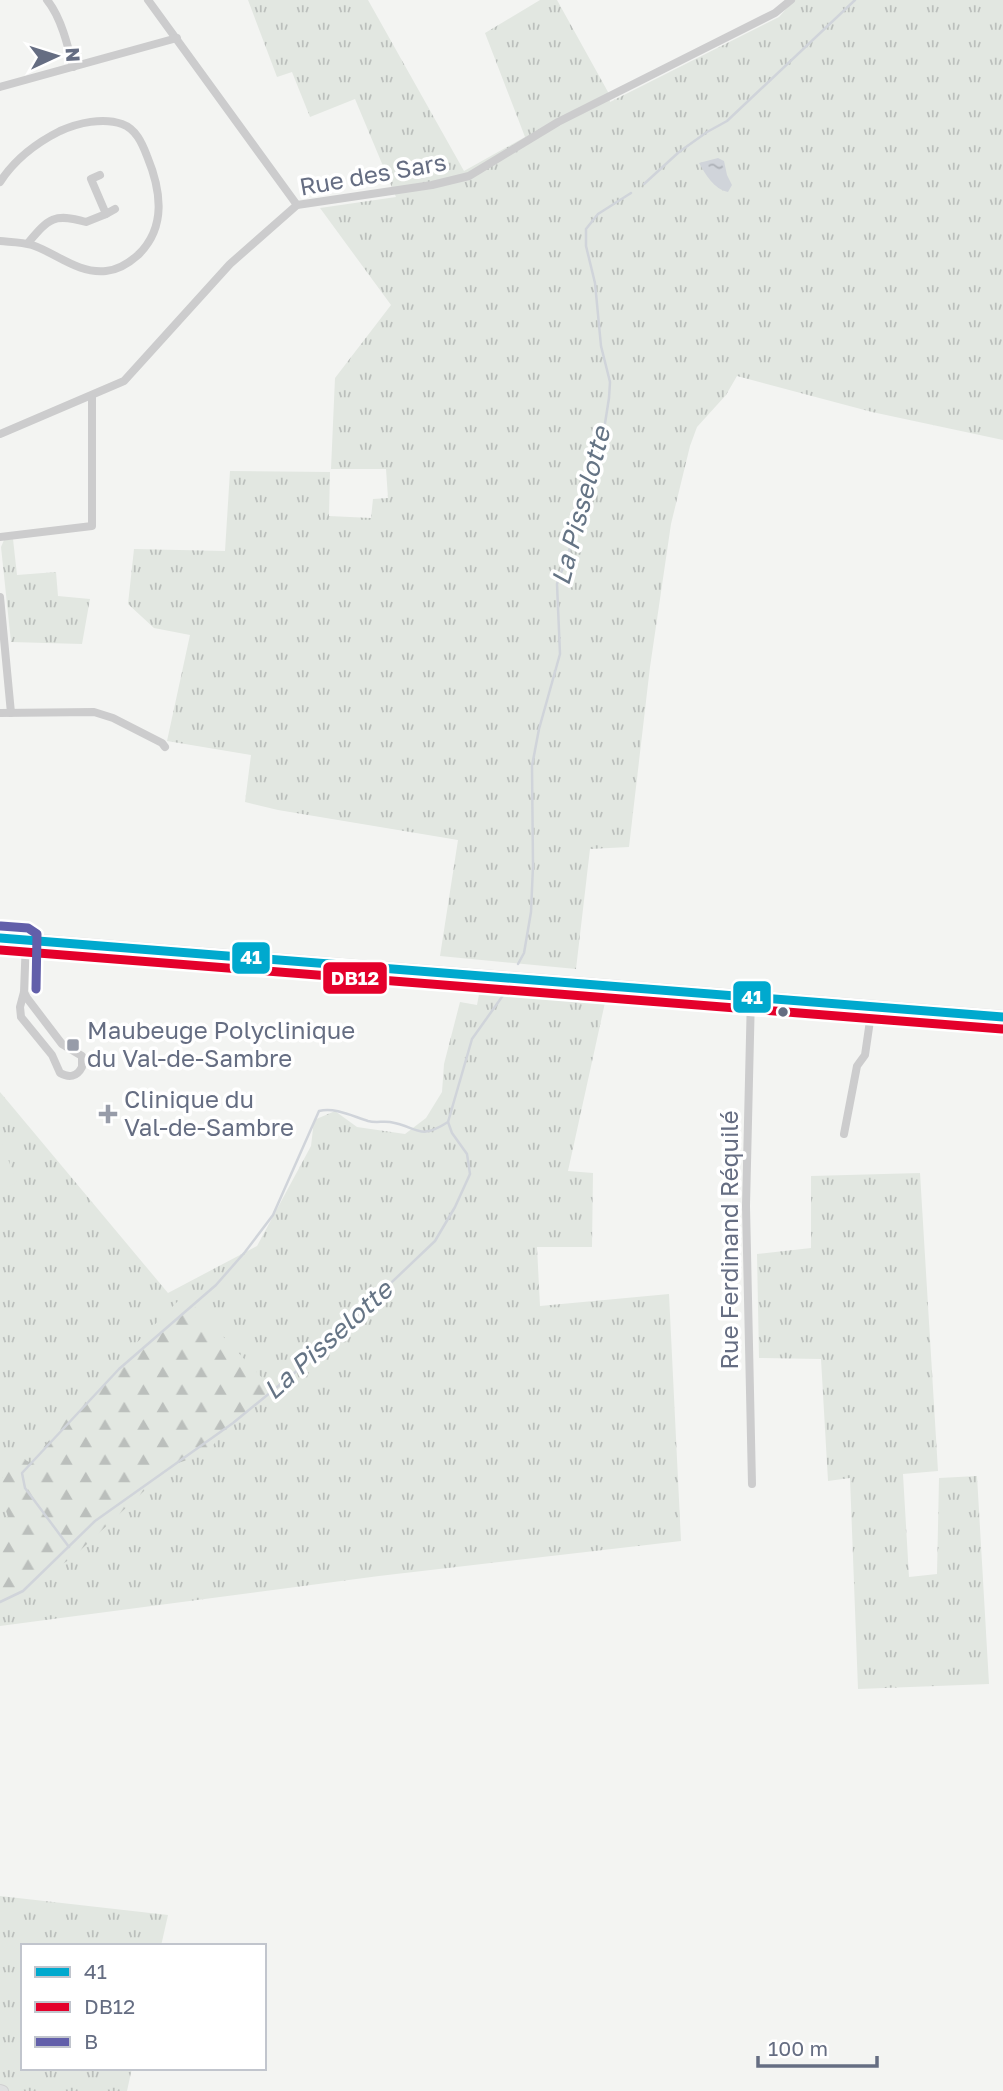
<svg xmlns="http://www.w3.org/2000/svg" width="1003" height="2091" font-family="'Golos Text',sans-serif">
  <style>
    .grass { fill: url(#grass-tufts) }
    .forest { fill: url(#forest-firs) }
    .pitch { fill: #e2e7e1 }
    .water { fill: url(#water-ripples) }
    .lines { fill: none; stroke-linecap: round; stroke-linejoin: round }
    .stream { stroke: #d0d4da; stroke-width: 2.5 }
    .secondary-casing { stroke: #d0d0d1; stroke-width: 12 }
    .primary-casing { stroke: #d0d0d1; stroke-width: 14 }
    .street { stroke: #cccccd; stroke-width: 8 }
    .secondary { stroke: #dfe0e1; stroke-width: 10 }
    .primary { stroke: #dfe0e1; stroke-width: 12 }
    .bus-1-casing { stroke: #fff; stroke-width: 14 }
    .bus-2-casing { stroke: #fff; stroke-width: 14 }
    .bus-3-casing { stroke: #fff; stroke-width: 14 }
    .bus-1 { stroke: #00a9ce; stroke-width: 9 }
    .bus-2 { stroke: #e4002b; stroke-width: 9 }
    .bus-3 { stroke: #625faa; stroke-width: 9 }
    .bus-dot { fill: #656d82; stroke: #fff; stroke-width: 2.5 }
    .poi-dot { fill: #979ca9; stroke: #fff; stroke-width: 2.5 }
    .labels { text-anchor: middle; stroke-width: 7; stroke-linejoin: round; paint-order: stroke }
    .street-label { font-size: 24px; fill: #656d82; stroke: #fff }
    .poi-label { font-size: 24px; fill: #656d82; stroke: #fff; text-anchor: start }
    .water-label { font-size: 26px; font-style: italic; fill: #657485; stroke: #fff }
    .line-badge { stroke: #fff; stroke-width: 2.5 }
    .badge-label { font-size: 19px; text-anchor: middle; font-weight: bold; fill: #fff }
  </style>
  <defs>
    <pattern id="grass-tufts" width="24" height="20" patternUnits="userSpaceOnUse" patternTransform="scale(1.75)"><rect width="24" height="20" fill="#e2e7e1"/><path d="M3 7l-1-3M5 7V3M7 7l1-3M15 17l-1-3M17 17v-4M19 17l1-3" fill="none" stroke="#bbbfbc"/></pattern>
    <pattern id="forest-firs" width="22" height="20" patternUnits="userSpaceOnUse" patternTransform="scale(1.75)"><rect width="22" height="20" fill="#e2e7e1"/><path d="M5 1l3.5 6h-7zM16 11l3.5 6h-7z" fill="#bbbfbc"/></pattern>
    <pattern id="water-ripples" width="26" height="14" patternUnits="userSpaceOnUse" patternTransform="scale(1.75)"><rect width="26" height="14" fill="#d0d4da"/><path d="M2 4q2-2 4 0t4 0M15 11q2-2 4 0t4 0" fill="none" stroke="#acb0b6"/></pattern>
  </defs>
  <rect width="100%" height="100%" fill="#f3f4f2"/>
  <g class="grass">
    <polygon points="248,0 368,0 464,171 525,137 485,33 540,0 557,0 608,92 610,102 779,17 794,0 1003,0 1003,440 872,412 737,376 726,395 697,427 690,446 671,524 650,667 629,847 590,849 576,969 440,956 458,840 278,810 245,802 251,755 167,741 190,635 154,628 128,604 134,549 225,551 230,471 330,472 329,516 371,518 373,499 388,498 386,469 331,469 335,378 391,305 320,208 396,197 355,99 310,117 292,72 277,77"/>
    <polygon points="13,539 17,575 56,572 58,596 90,599 82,644 11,642 1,547 4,540"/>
    <polygon points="480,989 606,998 568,1171 593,1173 592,1247 537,1247 540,1306 669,1294 681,1541 379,1576 0,1626 0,1092 168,1293 257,1246 311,1146 314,1120 335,1111 357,1127 405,1134 426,1118 442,1092 444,1064 460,1002 477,1005"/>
    <polygon points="920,1173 938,1471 903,1474 909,1577 937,1574 939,1478 977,1476 989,1684 858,1689 850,1478 828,1481 821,1359 759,1358 757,1254 811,1248 811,1176"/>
    <polygon points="0,1896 168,1915 161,1946 23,1946 23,2068 132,2068 127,2091 0,2091"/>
  </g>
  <polygon class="forest" points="184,1295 266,1382 265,1397 233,1423 205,1454 172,1465 72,1558 0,1603 0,1521 8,1517 0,1492 5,1463 18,1456 31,1463 85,1395"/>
  <polygon class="pitch" points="0,1138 17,1183 0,1190"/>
  <path class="water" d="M718,158l6,3 3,14 5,10 -4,7c-14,-3 -22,-17 -29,-29z"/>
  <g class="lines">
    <g class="stream">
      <polyline points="644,184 679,152 707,132 727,121 855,0"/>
      <polyline points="518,964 524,953 531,912 533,866 532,766 539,729 560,654 557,584 587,501 603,436 609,398 610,382 601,346 595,283 586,246 586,229 598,214 631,193"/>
      <path d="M69,1547l-44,-59 -3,-15 97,-104 97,-84 29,-33 28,-37 46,-104c16,-4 33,5 49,10 7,2 15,0 22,1 29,5 28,19 58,0"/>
      <polyline points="0,1602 23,1591 95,1521 233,1423 309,1361 435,1241 455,1207 470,1174 467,1154 452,1133 448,1122 472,1039 504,994"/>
    </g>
    <g class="secondary-casing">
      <polyline id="secondary" points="0,2090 3,2091"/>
    </g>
    <g class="primary-casing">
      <polyline id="primary" points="0,938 1003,1017"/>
    </g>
    <g class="street">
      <path d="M47,0c14,17 21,46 26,67"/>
      <polyline points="148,0 297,205"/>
      <polyline points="0,87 177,38"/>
      <path d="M0,182c15,-23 36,-39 60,-51 18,-8 43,-14 62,-7 14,5 20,19 25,32 14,34 20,71 -9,99 -9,8 -20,15 -32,16 -28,3 -50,-18 -74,-26 -10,-3 -22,-3 -32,-4"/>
      <polyline points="106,214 115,209"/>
      <path d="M28,243c21,-25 26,-30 58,-21l20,-8 -15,-35 9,-4"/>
      <polyline points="0,434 124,381 230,264 297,205 432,185 469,176 558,122 775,13 791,0"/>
      <polyline points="0,537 92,526 92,396"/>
      <polyline points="0,597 11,713"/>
      <polyline points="0,713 94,712 113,718 162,743 165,747"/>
      <path d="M24,992l3,6 35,46 20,12v11c-5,10 -13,11 -22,6l-8,-18 -31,-38 -1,-10 4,-15 2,-52"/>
      <polyline points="751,995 746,1206 752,1484"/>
      <polyline points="844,1134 857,1066 865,1055 872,1007"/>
    </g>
    <use href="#secondary" class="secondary"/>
    <use href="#primary" class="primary"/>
    <g class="bus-1-casing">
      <polyline id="bus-1" points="0,938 1003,1017"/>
    </g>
    <g class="bus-2-casing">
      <polyline id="bus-2" points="0,950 1002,1029"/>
    </g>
    <g class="bus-3-casing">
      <polyline id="bus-3" points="1,926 28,928 37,934 36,989"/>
    </g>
    <use href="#bus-1" class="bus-1"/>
    <use href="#bus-2" class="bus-2"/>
    <use href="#bus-3" class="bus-3"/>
  </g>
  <circle class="bus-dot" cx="783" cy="1012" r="6"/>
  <g class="poi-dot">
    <rect x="66" y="1038" width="14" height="14" rx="3.5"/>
    <path d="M104.5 1103.5h7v7h7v7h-7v7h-7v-7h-7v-7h7z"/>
  </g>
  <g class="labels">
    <g class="street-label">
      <text transform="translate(373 175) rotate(-10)" y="8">Rue des Sars</text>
      <text transform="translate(730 1240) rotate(-90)" y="8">Rue Ferdinand Réquilé</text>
    </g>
    <g class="poi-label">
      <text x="87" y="1039">Maubeuge Polyclinique<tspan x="87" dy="28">du Val-de-Sambre</tspan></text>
      <text x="124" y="1108">Clinique du<tspan x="124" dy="28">Val-de-Sambre</tspan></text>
    </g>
    <g class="water-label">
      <text transform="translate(581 506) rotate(-75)" y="9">La Pisselotte</text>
      <text transform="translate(328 1340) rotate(-42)" y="9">La Pisselotte</text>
    </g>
  </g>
  <g class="line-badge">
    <rect x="231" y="941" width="40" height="34" rx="7" fill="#00a9ce"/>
    <rect x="322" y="961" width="66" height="34" rx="7" fill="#e4002b"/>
    <rect x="732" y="980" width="40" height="34" rx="7" fill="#00a9ce"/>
  </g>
  <g class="badge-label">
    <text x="251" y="964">41</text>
    <text x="355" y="985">DB12</text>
    <text x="752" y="1004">41</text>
  </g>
  <rect x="21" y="1944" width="245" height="126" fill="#ffffff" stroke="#c1c5cd" stroke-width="2"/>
  <rect x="35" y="1967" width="35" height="10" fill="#00a9ce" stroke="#c1c5cd" stroke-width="2"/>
  <text x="84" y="1979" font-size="21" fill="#656d82">41</text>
  <rect x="35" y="2002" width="35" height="10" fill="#e4002b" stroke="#c1c5cd" stroke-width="2"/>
  <text x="84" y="2014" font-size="21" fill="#656d82">DB12</text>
  <rect x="35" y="2037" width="35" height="10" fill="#625faa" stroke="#c1c5cd" stroke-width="2"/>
  <text x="84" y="2049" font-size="21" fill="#656d82">B</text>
  <g transform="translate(56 56) rotate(86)" stroke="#ffffff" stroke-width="5" paint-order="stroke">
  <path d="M0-5L12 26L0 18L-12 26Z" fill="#656d82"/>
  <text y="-10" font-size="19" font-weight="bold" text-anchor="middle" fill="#656d82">N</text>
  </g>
  <path d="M758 2056v10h119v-10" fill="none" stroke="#656d82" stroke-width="3.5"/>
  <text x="768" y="2056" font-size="21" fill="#656d82" stroke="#ffffff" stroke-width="5" paint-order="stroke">100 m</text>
</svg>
